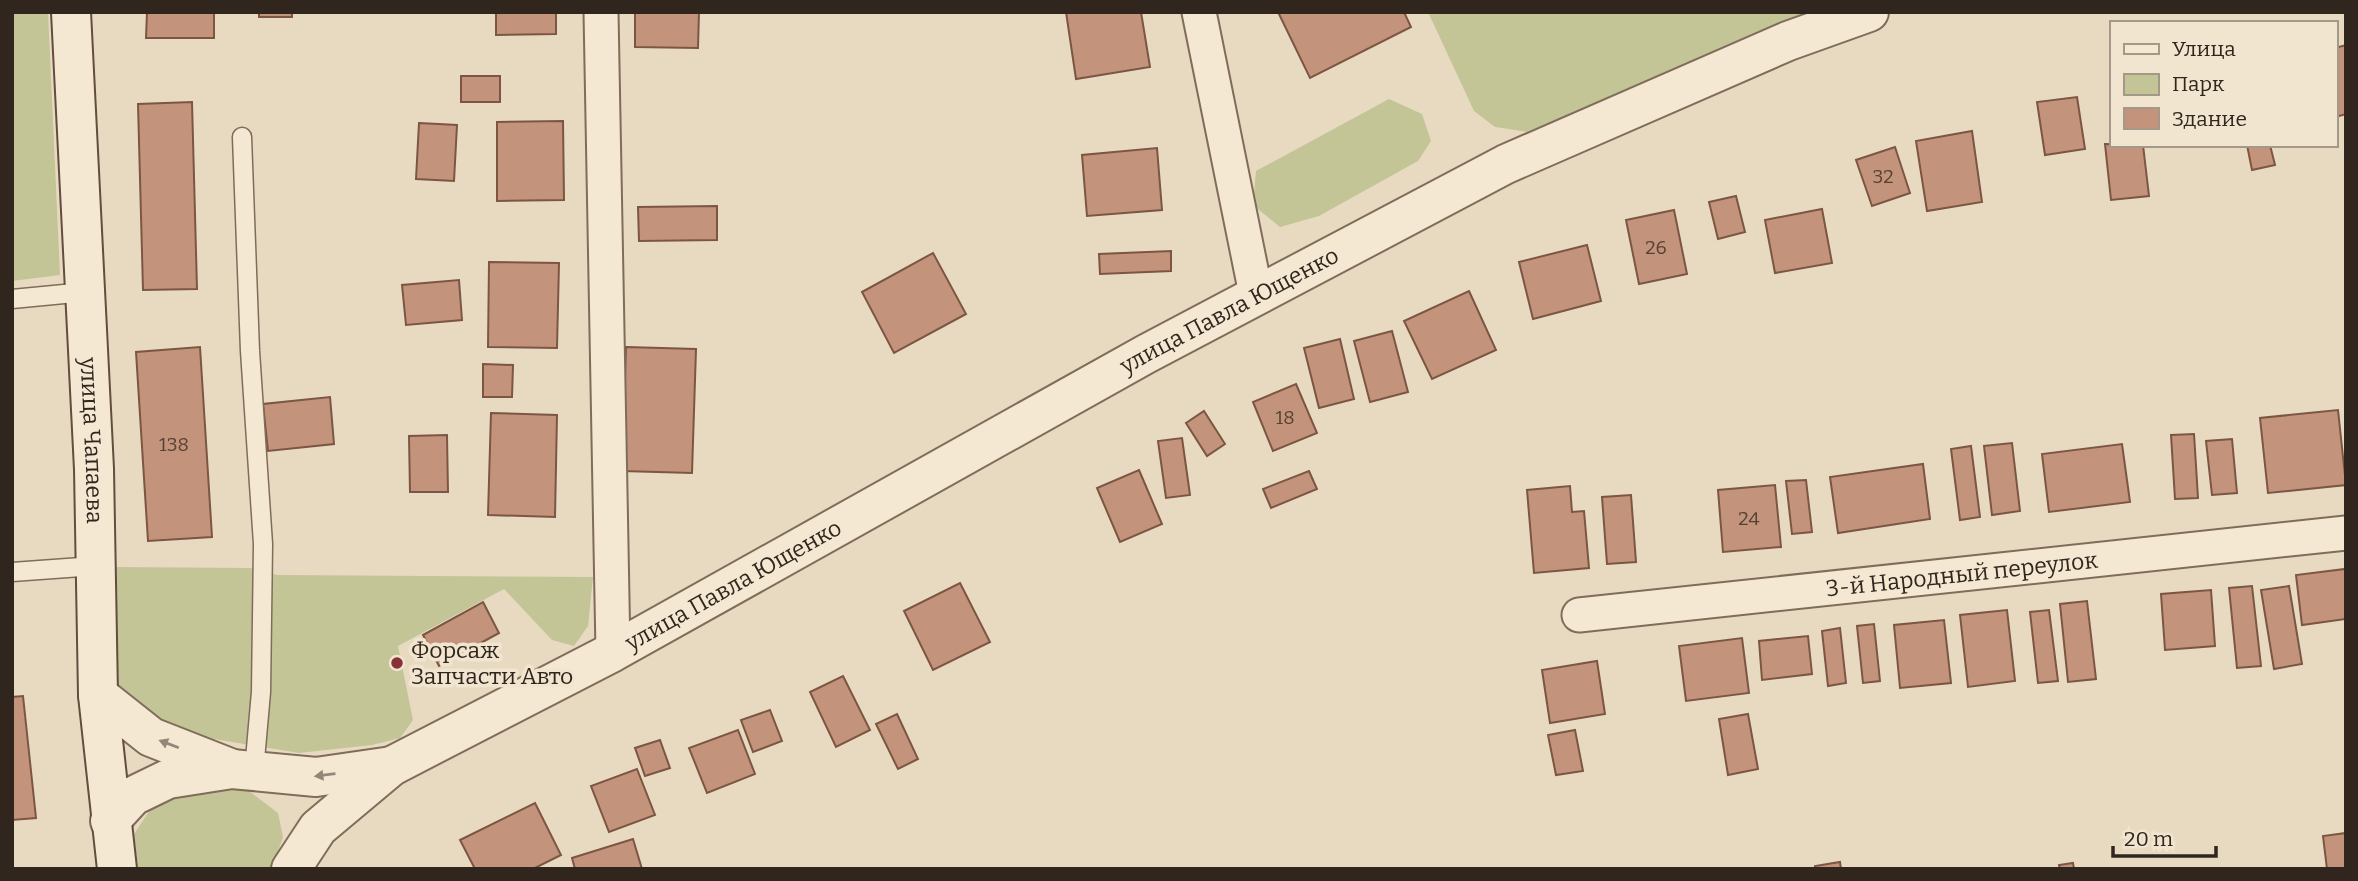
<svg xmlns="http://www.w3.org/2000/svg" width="2358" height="881" font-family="Bitter,serif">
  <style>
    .green { fill: #c3c597 }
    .building { fill: #c3947b; stroke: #7c5643; stroke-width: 2 }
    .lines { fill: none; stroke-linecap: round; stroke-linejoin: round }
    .service-casing { stroke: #806c5b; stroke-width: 21 }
    .minor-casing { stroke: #806c5b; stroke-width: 37 }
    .tertiary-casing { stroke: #806c5b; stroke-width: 42 }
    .secondary-casing { stroke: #624d3e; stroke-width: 42 }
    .service { stroke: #f4e8d3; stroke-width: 18 }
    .minor { stroke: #f4e8d3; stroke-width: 33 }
    .tertiary { stroke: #f4e8d3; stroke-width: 38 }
    .secondary { stroke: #f4e8d3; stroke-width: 38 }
    .oneway { fill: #928778 }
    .poi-dot { fill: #883138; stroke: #f1e5d0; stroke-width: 2.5 }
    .labels { text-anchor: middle; stroke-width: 7; stroke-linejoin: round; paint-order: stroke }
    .number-label { font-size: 19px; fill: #564234 }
    .street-label { font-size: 23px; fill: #31261d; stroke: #f1e5d0 }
    .poi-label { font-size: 23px; fill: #31261d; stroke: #f1e5d0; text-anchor: start }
  </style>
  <rect width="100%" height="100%" fill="#e8dac1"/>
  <g class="green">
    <polygon points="12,12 48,12 60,275 12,281"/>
    <polygon points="1428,12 1814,12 1527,132 1495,127 1474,111"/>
    <polygon points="1389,99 1422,114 1431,141 1418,161 1319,216 1280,227 1253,205 1256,171"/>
    <polygon points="114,567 250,568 277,575 593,577 588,626 574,646 552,640 504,589 398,646 413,720 400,738 372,745 299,753 166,731 118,692"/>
    <polygon points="217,784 249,791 278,813 283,837 272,869 138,869 134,834 152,807 175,789"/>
  </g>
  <g class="building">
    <polygon points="147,12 214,12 214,38 146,38"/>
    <rect x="259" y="12" width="33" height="5"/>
    <polygon points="496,12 556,12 556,34 496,35"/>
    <polygon points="635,12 699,12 698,48 635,47"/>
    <polygon points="1066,12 1141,12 1150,67 1076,79"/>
    <polygon points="1278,12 1404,12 1411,27 1310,78"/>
    <polygon points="2346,45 2346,114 2336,117 2335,48"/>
    <rect x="461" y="76" width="39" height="26"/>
    <polygon points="2077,97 2085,149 2045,155 2037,102"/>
    <polygon points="192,102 197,289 143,290 138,104"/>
    <polygon points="563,121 564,200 497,201 497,122"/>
    <polygon points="419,123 457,125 454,181 416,179"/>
    <polygon points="1972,131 1982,202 1927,211 1916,141"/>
    <polygon points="2105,144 2143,145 2149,196 2111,200"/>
    <polygon points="2247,145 2270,145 2275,165 2252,170"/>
    <polygon points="1895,147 1910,193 1872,206 1856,160"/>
    <polygon points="1157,148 1162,210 1087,216 1082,155"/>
    <polygon points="1736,196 1745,232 1718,239 1709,202"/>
    <polygon points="717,206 717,240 639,241 638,207"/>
    <polygon points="1822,209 1832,263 1775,273 1765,220"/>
    <polygon points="1674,210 1687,274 1639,284 1626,220"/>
    <polygon points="1587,245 1601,301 1533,319 1519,262"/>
    <polygon points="1171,251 1171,271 1100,274 1099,254"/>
    <polygon points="933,253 966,314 894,353 862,292"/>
    <polygon points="489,262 559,263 557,348 488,347"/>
    <polygon points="459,280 462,320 406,325 402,285"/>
    <polygon points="1469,291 1496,350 1432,379 1404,321"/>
    <polygon points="1392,331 1408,392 1370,402 1354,341"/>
    <polygon points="1340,339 1354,399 1319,408 1304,348"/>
    <polygon points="200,347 212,537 148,541 136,352"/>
    <polygon points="626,347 696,349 692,473 622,471"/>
    <polygon points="483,364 513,365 512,397 483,397"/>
    <polygon points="1296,384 1317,433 1273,451 1253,402"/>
    <polygon points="330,397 334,444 268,451 263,404"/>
    <polygon points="2338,410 2346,485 2268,493 2260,418"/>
    <polygon points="1204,411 1225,444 1207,456 1186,423"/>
    <polygon points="491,413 557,415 555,517 488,515"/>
    <polygon points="2194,434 2198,498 2175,499 2171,435"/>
    <polygon points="447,435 448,492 410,492 409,436"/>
    <polygon points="1182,438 1190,495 1166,498 1158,441"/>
    <polygon points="2232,439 2237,493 2212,495 2206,441"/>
    <polygon points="2012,443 2020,511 1992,515 1984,446"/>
    <polygon points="2122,444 2130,502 2049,512 2042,454"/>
    <polygon points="1971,446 1980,517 1960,520 1951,449"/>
    <polygon points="1923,464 1930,519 1838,533 1830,477"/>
    <polygon points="1139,470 1162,524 1120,542 1097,488"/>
    <polygon points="1309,471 1317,489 1271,508 1263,489"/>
    <polygon points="1806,480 1812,532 1792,534 1786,481"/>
    <polygon points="1775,485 1781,547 1723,552 1718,490"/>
    <polygon points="1570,486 1572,512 1584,511 1589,568 1534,573 1527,490"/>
    <polygon points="1631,495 1636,562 1607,564 1602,497"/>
    <polygon points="2345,569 2346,619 2302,625 2296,575"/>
    <polygon points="960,583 990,642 933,670 904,611"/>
    <polygon points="2252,586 2261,666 2237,668 2229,588"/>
    <polygon points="2289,586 2302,664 2274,669 2261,590"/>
    <polygon points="2211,590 2215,646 2165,650 2161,594"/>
    <polygon points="2087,601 2096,679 2068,682 2060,604"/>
    <polygon points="483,602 499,633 439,666 423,635"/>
    <polygon points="2007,610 2015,681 1968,687 1960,615"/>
    <polygon points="2049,610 2058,681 2038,683 2030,612"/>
    <polygon points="1944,620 1951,683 1900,688 1894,625"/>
    <polygon points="1874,624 1880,681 1863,683 1857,626"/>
    <polygon points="1840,628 1846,683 1828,686 1822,631"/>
    <polygon points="1808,636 1812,674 1762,680 1759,641"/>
    <polygon points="1742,638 1749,693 1686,701 1679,646"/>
    <polygon points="1597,661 1605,714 1550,723 1542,670"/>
    <polygon points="843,676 870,730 836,747 810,692"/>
    <polygon points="23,696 36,818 12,820 12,697"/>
    <polygon points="770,710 782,741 753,752 741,720"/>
    <polygon points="897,714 918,759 898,769 876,724"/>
    <polygon points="1748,714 1758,769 1728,775 1719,719"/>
    <polygon points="738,730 755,774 707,793 689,748"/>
    <polygon points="1575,730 1583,771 1556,775 1548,735"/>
    <polygon points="660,740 670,768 645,776 635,748"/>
    <polygon points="637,769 655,815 609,832 591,786"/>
    <polygon points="535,803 561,855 533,869 475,869 460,840"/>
    <polygon points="2346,833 2346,869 2327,869 2323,836"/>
    <polygon points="633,839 642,869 575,869 572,858"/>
    <polygon points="1840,862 1841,869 1815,869 1815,866"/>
    <polygon points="2073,863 2074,869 2060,869 2059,865"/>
  </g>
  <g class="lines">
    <g class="service-casing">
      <g id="service">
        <polyline points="242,137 250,351 263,544 261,692 254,771"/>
        <polyline points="12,299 85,292"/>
        <polyline points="12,572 95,566"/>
      </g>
    </g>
    <g class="minor-casing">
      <g id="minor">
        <polyline points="601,12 613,652"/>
        <polyline points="1199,12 1256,294"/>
        <path id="s1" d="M1579,615l767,-82"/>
      </g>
    </g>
    <g class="tertiary-casing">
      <g id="tertiary">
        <polyline points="98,695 151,737 230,768"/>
        <polyline points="110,821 133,796 168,779 232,769 316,777 392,766"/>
        <path id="s2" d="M291,869l27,-41 74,-62 221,-114 533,-298 360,-190 282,-123 81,-29"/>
      </g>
    </g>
    <g class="secondary-casing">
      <g id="secondary">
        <path id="s3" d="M71,12l23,457 4,226 19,174"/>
      </g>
    </g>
    <use href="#service" class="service"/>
    <use href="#minor" class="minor"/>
    <use href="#tertiary" class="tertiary"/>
    <use href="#secondary" class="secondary"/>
  </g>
  <defs><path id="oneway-solid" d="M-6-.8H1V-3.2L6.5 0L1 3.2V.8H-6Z" transform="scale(1.75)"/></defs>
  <g class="oneway">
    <use href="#oneway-solid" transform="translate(169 744) rotate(-159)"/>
    <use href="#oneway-solid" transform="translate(325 775) rotate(173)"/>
  </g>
  <circle class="poi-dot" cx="397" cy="663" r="7"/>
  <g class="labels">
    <g class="number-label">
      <text x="1883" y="183">32</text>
      <text x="1656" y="254">26</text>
      <text x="1285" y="424">18</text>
      <text x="174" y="451">138</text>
      <text x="1749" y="525">24</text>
    </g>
    <g class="street-label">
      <text dy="8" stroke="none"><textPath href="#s2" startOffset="1099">улица Павла Ющенко</textPath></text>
      <text dy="8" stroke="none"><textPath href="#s3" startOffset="429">улица Чапаева</textPath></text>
      <text dy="8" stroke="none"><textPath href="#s1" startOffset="385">3-й Народный переулок</textPath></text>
      <text dy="8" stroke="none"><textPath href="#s2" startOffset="532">улица Павла Ющенко</textPath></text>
    </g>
    <g class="poi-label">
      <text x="411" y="658">Форсаж<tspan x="411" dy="26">Запчасти Авто</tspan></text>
    </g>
  </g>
  <rect width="2358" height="881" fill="none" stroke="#31261d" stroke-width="28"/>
  <rect x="2110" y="21" width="228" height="126" fill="#f1e5d0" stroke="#a49988" stroke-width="2"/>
  <rect x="2124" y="44" width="35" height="10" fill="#f4e8d3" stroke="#a49988" stroke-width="2"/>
  <text x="2172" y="56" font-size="21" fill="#31261d">Улица</text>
  <rect x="2124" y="74" width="35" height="21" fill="#c3c597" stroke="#a49988" stroke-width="2"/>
  <text x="2172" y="91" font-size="21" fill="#31261d">Парк</text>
  <rect x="2124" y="108" width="35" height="21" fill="#c3947b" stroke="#a49988" stroke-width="2"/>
  <text x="2172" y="126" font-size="21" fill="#31261d">Здание</text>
  <path d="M2113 846v10h103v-10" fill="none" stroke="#31261d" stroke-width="3.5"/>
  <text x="2124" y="846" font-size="21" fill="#31261d" stroke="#f1e5d0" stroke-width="5" paint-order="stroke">20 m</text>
</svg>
